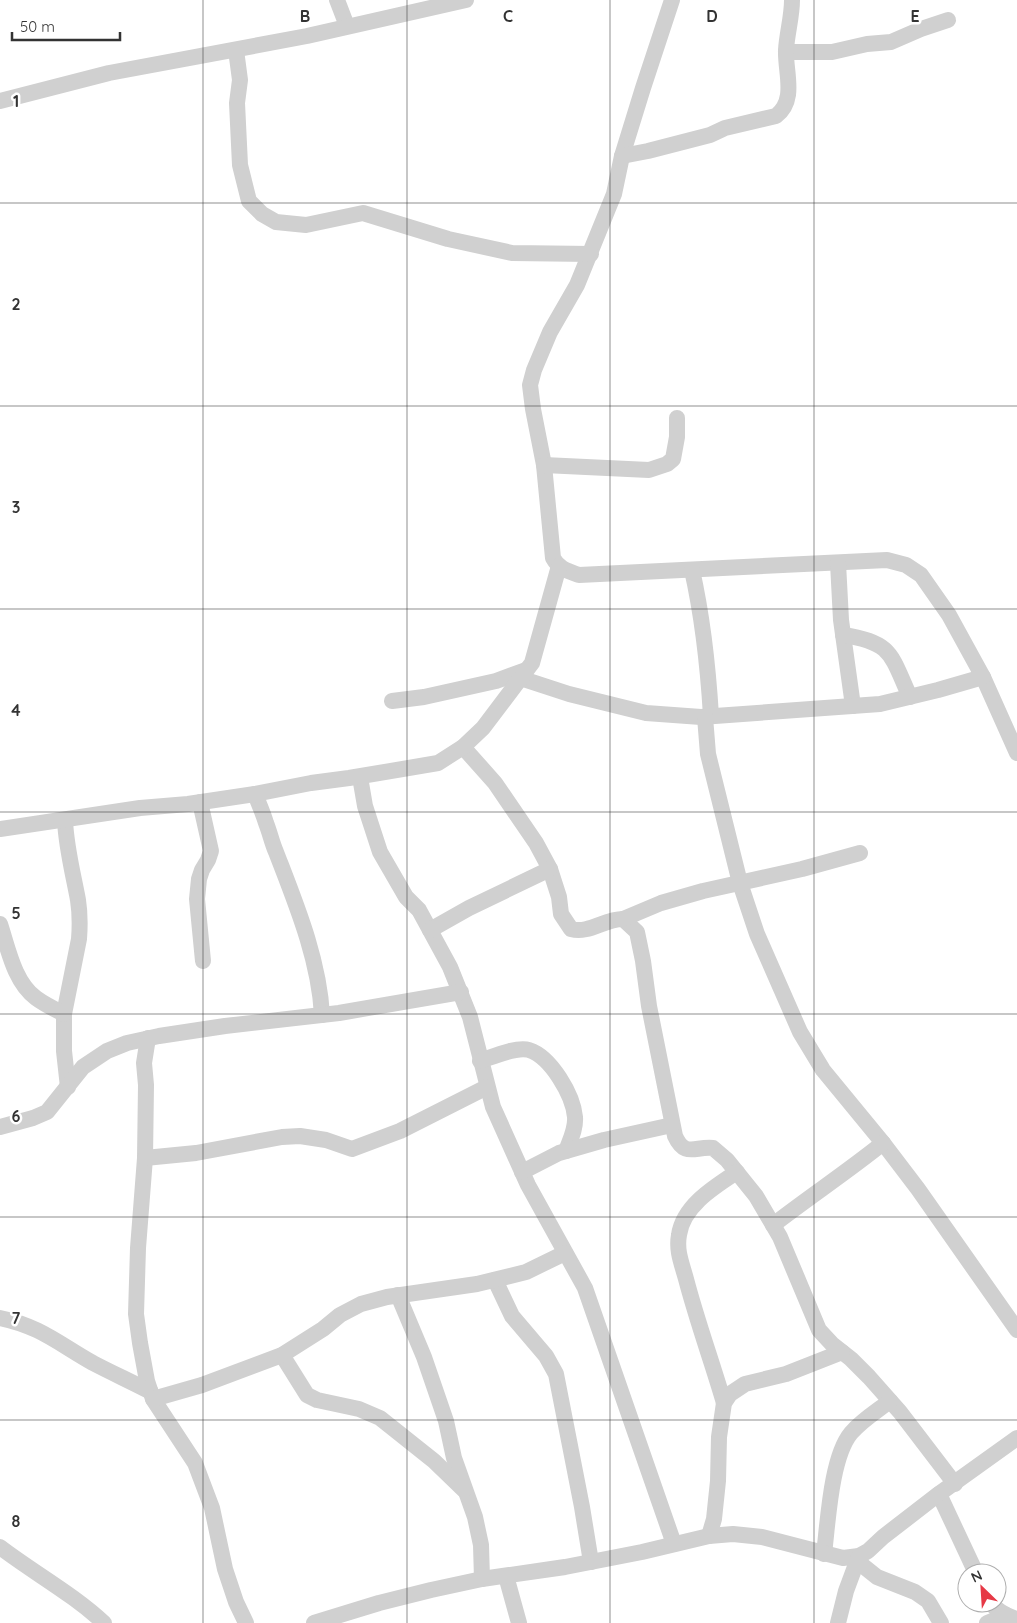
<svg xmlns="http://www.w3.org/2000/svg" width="1017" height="1623" font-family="Quicksand,sans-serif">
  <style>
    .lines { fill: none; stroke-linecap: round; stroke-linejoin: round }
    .street { stroke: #d0d0d0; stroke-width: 16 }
    .grid { fill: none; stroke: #333; stroke-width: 1; stroke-opacity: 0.55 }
    .grid-label { font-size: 16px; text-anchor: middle; font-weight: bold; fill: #333; stroke: #fff; stroke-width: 5; stroke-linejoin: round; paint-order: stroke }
  </style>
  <rect width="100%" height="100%" fill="#fff"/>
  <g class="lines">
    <g class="street">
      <polyline points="337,0 347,26"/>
      <path d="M672,0l-29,88 -21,68 -8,38 -37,91 -27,47 -16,38 -4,15 3,24 11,56 9,93c6,11 15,13 26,17l308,-15 19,5 15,10 28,40 34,62 34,76"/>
      <polyline points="236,50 240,80 237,103 240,165 249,201 262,214 276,222 306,225 363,213 448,239 512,253 591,254"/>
      <polyline points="786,52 832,52 867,44 891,42 921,29 948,20"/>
      <polyline points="0,101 109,73 307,36 466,0"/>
      <path d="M622,156l26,-5 62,-16 15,-7 51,-12c21,-16 9,-44 10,-66 1,-17 6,-33 6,-50"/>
      <polyline points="544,465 649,470 667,464 673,459 677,437 677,418"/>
      <polyline points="838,563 841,620 853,706"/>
      <path d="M692,570c11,49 16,96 19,146"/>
      <path d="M843,635c50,7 48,21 67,62"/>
      <polyline points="520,678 569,694 646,713 701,717 880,704 938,690 983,677"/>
      <polyline points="392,701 424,697 496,681 526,670"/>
      <polyline points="705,717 708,754 740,883 757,934 800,1032 823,1070 883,1143 918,1189 1017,1330"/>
      <path d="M463,747l32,36 41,60 14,26 9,28 2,17 10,15c18,5 33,-10 52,-10l14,13 6,29 6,45 26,130c10,22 20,10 38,12l14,12 29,36 24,41 39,93 13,14 19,15 18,18 31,35 55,72"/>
      <polyline points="360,777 365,806 380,852 406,897 419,910 450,967 470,1017 493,1107 528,1185 585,1288 674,1544"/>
      <path d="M255,794c4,10 8,19 11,29 4,10 6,20 10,29 20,52 43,107 46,163"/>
      <polyline points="200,802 211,851 208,860 202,870 199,879 197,899 203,961"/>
      <path d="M65,820c1,27 8,53 13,80 2,13 2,26 1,39l-15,75v37l4,36"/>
      <polyline points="0,829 140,808 188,804 255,794 311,783 349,778 438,763 463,747 483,728 532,663 559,566"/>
      <polyline points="623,919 661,903 703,891 802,869 860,853"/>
      <path d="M0,924c8,24 14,58 36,74 8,6 18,11 28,16"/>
      <polyline points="430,930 469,908 550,869"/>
      <polyline points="148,1038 144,1063 146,1085 145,1158 138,1248 136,1314 140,1343 147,1381 153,1399 195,1463 212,1508 225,1569 236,1602 246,1623"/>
      <path d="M480,1061c12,-4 37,-15 49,-11 22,7 44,45 46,67 1,12 -5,23 -9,34"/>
      <polyline points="0,1127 33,1118 47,1112 83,1067 107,1051 127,1043 159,1036 225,1026 339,1013 461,992"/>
      <polyline points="145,1158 196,1153 282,1137 300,1136 326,1140 352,1149 400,1131 487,1087"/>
      <polyline points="522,1172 559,1153 604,1140 672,1125"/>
      <path d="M773,1225c36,-28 74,-53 110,-82"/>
      <polyline points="495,1280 512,1316 546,1356 556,1374 582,1507 591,1562"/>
      <polyline points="398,1295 424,1357 446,1421 454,1458 475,1517 481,1545 482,1579"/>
      <path d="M0,1318c40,8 59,26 93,45 19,10 39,19 58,29"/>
      <polyline points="282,1355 307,1395 317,1400 359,1409 380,1418 434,1461 464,1490"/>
      <polyline points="153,1399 202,1385 282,1355 323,1329 340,1315 361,1304 387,1297 477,1284 526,1272 565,1253"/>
      <path d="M724,1403c-12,-41 -27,-82 -38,-124 -4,-15 -10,-28 -7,-44 4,-29 35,-48 58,-63"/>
      <polyline points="939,1494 976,1573"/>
      <polyline points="709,1536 714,1519 718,1481 719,1437 724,1403 730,1394 745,1384 786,1374 842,1352"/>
      <path d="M0,1547c34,26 73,47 104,76"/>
      <path d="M824,1554c4,-32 7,-97 27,-121 11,-13 26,-22 39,-32"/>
      <polyline points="857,1561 877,1577 915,1592 928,1601 941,1623"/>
      <polyline points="506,1576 519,1623"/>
      <path d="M991,1603c7,9 15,13 26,16"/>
      <polyline points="314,1623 379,1603 431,1590 482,1579 565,1567 642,1552 709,1536 733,1534 762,1537 843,1558 859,1556 868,1551 883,1537 936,1496 1017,1438"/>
      <polyline points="838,1623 846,1591 859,1556"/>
      <polyline points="987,1623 1006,1615"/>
    </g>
  </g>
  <path class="grid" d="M203,0v1623M407,0v1623M610,0v1623M814,0v1623M0,203h1017M0,406h1017M0,609h1017M0,812h1017M0,1014h1017M0,1217h1017M0,1420h1017"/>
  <g class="grid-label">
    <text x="305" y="22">B</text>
    <text x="508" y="22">C</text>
    <text x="712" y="22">D</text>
    <text x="915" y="22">E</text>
    <text x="16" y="107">1</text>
    <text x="16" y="310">2</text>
    <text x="16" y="513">3</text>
    <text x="16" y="716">4</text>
    <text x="16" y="919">5</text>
    <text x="16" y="1122">6</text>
    <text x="16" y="1324">7</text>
    <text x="16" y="1527">8</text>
  </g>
  <g transform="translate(982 1588) rotate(335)"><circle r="24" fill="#ffffff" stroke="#adadad"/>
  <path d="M0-4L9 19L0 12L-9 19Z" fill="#e63946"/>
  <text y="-8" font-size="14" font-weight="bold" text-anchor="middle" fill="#333333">N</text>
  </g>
  <path d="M12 32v8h108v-8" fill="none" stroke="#333333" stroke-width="2.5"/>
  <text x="20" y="32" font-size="15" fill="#333333" stroke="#ffffff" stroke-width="4" paint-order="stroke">50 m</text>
</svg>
